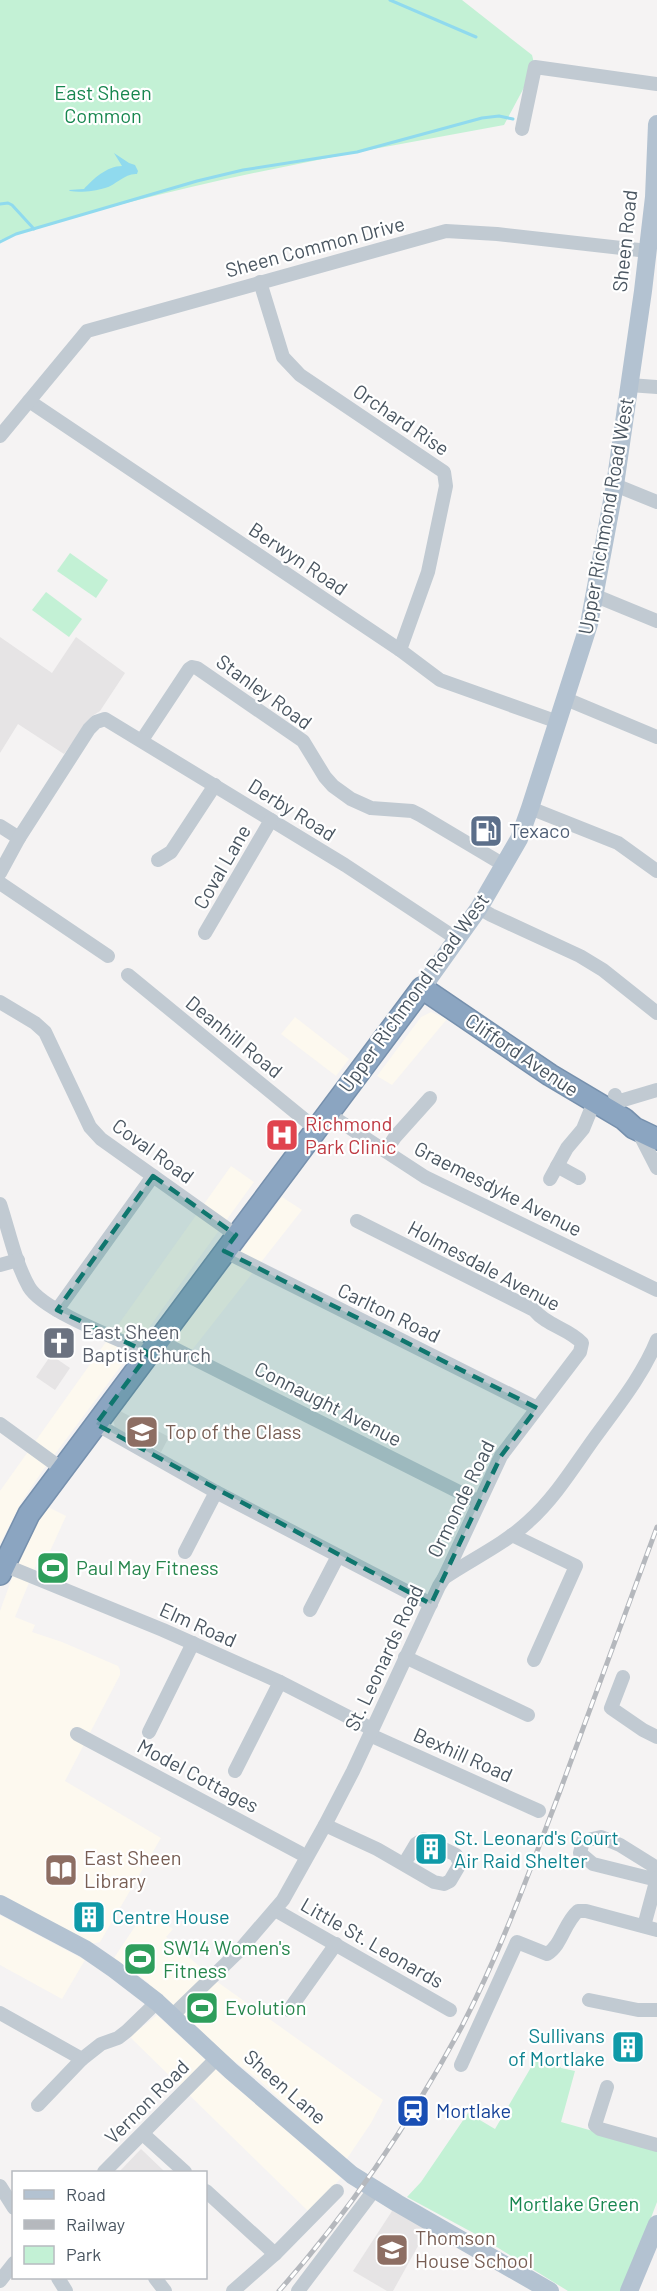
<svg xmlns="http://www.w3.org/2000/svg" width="657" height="2291" font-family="Barlow,sans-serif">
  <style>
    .commercial { fill: #fdf9ef }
    .education { fill: #e6e4e5 }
    .green { fill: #c3f1d5 }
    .water { fill: #90daee }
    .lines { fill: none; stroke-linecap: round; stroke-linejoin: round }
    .stream { stroke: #90daee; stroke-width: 3 }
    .highway-casing { stroke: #7690ad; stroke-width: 24 }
    .minor { stroke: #c1cad2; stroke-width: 14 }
    .major { stroke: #b3c2d1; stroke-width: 18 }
    .highway { stroke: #8ba5c1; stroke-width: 21 }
    .rail-casing { stroke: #b5b8bd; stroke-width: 5 }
    .rail { stroke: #fff; stroke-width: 3; stroke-dasharray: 9; stroke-linecap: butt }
    .marked { fill: #0f766e; fill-opacity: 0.2; stroke: #0f766e; stroke-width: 4.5; stroke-dasharray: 12 8; stroke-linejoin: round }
    .labels { text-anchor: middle; stroke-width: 4.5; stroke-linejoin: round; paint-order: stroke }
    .park-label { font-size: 20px; fill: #17864f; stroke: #fff }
    .street-label { font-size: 20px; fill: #4a5661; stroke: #fff }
    .service-label { font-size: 20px; fill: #4e5e75; stroke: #fff; text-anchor: start }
    .health-label { font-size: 20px; fill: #be3a42; stroke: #fff; text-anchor: start }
    .worship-label { font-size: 20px; fill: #5b616d; stroke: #fff; text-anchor: start }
    .education-label { font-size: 20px; fill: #785e54; stroke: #fff; text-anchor: start }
    .leisure-label { font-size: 20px; fill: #27864d; stroke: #fff; text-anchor: start }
    .culture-label { font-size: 20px; fill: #0d838f; stroke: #fff; text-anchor: start }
    .transit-label { font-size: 20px; fill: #164399; stroke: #fff; text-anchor: start }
  </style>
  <rect width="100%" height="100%" fill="#f5f3f3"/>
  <g class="commercial">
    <polygon points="431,1012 447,1019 392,1085 377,1076 421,1017"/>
    <polygon points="295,1017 349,1059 336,1076 281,1034"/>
    <polygon points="231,1166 254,1182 130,1354 43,1470 22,1501 0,1544 0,1491"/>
    <polygon points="282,1197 302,1210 192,1350 174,1340"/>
    <polygon points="44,1505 66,1516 46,1560 39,1558 15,1617 35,1625 32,1632 62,1642 118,1666 120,1670 120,1675 65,1781 161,1838 100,1942 91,1944 0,1896 0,1611 25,1542"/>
    <polygon points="146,1910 173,1929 166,1937 216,1981 383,2100 371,2123 346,2160 259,2080 225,2054 150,1989 149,1983 114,1958"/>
    <polygon points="0,1915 85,1960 62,1999 0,1965"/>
    <polygon points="157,2015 213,2067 341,2178 309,2212 130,2037"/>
  </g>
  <g class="education">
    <polygon points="0,637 52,673 76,637 125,673 100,711 92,716 64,754 18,724 0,753"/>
    <polygon points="51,1355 70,1368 55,1390 36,1377"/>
    <polygon points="120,1411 169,1437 161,1452 115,1427 113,1420"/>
    <polygon points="141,2149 165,2172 119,2172"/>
    <polygon points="394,2208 428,2228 393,2291 387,2291 353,2271"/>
  </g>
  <g class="green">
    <path d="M0,0h462l70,55 3,12 -31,58c-169,31 -341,61 -504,115z"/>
    <polygon points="70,553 108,580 96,598 57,571"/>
    <polygon points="46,592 82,619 69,637 32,610"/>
    <polygon points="537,2057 558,2064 561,2068 575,2071 561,2122 657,2149 657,2202 629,2276 620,2291 568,2291 479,2236 407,2197 421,2182 468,2113 495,2129"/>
  </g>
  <path class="water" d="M114,153l15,10 6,2 3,6 -1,3c-12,-1 -21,11 -32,14 -10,3 -25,5 -35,3l-1,-1 15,-1c9,-10 23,-23 38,-23z"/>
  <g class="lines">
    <g class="stream">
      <polyline points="390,0 476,37"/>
      <polyline points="0,204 8,203 12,205 34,229"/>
      <polyline points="0,242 16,234 197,181 243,170 357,152 482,118 499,116 513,119"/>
    </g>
    <g class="highway-casing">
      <polyline id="highway" points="0,1574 29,1514 422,988 550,1075 624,1119 634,1128 657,1139"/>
    </g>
    <g class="minor">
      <polyline points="522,129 535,67 657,84"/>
      <polyline points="260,282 283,357 300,375 444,472 446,486 428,572 400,650"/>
      <polyline points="629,385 657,387"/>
      <polyline points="29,401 400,650 440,680 558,722"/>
      <polyline points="0,436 87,331 446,231 497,234 648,251"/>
      <polyline points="615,485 657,502"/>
      <polyline points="596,596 657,621"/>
      <polyline points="566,699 657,737"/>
      <polyline points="142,740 189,669 192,667 197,668 303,741 325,777 333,786 351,799 371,808 412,811 420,815 504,865"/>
      <polyline points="530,808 618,843 657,871"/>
      <polyline points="0,826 19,838"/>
      <polyline points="158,860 171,852 215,785"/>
      <polyline points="0,873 19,838 89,729 96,722 105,719 345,865 457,939"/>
      <polyline points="0,883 108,956"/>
      <polyline points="479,908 491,915 580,956 603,970 657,1013"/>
      <polyline points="205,933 271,820"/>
      <polyline points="128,975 316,1129"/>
      <polyline points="0,1002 35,1023 45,1032 90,1127 101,1139 236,1235"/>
      <polyline points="615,1095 616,1099 620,1101 657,1090"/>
      <polyline points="327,1113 425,1177 657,1290"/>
      <polyline points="640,1131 639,1133 657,1168"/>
      <polyline points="386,1151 395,1137 430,1098"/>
      <polyline points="557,1166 579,1178"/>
      <polyline points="550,1179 567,1148 583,1129 594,1102"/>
      <path d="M0,1204c9,27 15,58 29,83 14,24 92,53 120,66"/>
      <path d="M357,1221l177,89c13,16 34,18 48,33l-2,9 -79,104 -57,122"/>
      <polyline points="224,1251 537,1408"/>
      <polyline points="0,1265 18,1260"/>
      <polyline points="57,1310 153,1176"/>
      <polyline points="159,1341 479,1502"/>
      <polyline points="0,1424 62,1469"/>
      <polyline points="96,1424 216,1492 431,1604"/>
      <polyline points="512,1535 576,1566 534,1660"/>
      <polyline points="185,1552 216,1492"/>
      <polyline points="4,1565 163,1630 280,1682 372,1729"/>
      <polyline points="310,1610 338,1556"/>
      <polyline points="405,1657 528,1715"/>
      <polyline points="623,1677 611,1708 643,1730 657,1737"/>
      <polyline points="149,1732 193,1643"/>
      <polyline points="77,1734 300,1853"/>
      <polyline points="370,1735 539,1811"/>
      <polyline points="235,1771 280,1682"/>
      <polyline points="325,1825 377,1849 434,1882 444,1884 450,1881 460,1864 456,1855 424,1839 416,1844 404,1864"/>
      <polyline points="657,1880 593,1864 580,1853 583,1841 601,1837 620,1845 657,1868"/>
      <polyline points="275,1910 450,2010"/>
      <polyline points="644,1926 657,1878"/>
      <polyline points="589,2000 638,2010 657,2010"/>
      <polyline points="289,2010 336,1944"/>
      <polyline points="0,2013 82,2059 101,2044 118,2038 127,2031 157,2002"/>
      <path d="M172,2016l67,-65 44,-51 42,-75 28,-54 86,-185 5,-8c28,-19 59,-33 84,-56 26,-23 45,-54 65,-82 23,-32 49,-63 64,-100"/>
      <path d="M461,2065l56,-123 30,12c15,-9 17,-31 31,-43h8l71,19"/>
      <polyline points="607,2087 595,2125 600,2129 657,2145"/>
      <polyline points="38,2105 82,2059"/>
      <polyline points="143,2134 185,2172"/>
      <polyline points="104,2172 217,2058"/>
      <polyline points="0,2186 14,2208"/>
      <polyline points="206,2191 275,2254"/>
      <polyline points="58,2278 66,2291"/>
      <polyline points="155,2278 165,2291"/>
      <polyline points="0,2281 14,2263"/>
      <polyline points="233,2291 275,2254 337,2191"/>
      <polyline points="298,2291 375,2189"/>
    </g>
    <g class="major">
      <polyline points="422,988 479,908 519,839 530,808 589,624 615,485 643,291 654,197 657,124"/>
      <polyline points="0,1904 85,1949 114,1969 157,2002 231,2071 352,2175 397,2203 550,2291"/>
      <polyline points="629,2291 657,2224"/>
    </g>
    <use href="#highway" class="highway"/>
    <g class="rail-casing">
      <path id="rail" d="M279,2291c70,-79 133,-172 183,-265 39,-75 68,-156 98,-235 32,-88 65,-176 97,-264"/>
    </g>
    <use href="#rail" class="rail"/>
  </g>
  <path class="marked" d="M153,1176l83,59 -12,16 313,157 -36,48 -70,148 -335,-180 53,-71 -92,-43z"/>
  <defs>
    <g id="fuel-square" transform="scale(1.725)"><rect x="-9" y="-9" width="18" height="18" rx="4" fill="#5c6f8a" stroke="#fff"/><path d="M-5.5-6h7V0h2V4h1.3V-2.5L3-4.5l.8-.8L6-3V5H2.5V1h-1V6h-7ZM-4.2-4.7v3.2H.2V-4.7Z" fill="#fff"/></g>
    <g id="hospital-square" transform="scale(1.725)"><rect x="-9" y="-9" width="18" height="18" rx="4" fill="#e0444e" stroke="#fff"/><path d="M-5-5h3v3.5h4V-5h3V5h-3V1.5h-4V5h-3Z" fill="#fff"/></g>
    <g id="church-square" transform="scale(1.725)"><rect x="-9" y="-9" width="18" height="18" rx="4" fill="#6b7280" stroke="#fff"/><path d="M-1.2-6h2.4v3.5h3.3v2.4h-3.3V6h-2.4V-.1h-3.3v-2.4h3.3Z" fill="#fff"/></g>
    <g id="school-square" transform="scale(1.725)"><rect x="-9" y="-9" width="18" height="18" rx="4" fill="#8d6e63" stroke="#fff"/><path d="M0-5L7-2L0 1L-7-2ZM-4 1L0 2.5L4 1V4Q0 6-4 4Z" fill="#fff"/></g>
    <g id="stadium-square" transform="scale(1.725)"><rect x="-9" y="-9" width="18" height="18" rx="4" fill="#2e9e5b" stroke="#fff"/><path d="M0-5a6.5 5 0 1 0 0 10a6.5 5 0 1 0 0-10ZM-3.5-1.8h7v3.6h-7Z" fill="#fff"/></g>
    <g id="building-square" transform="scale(1.725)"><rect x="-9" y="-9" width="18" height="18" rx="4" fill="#0f9aa8" stroke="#fff"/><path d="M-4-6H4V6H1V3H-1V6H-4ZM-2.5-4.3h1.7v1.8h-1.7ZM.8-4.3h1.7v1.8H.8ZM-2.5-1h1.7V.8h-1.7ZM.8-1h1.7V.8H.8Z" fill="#fff"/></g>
    <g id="library-square" transform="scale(1.725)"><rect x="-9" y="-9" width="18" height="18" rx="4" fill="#8d6e63" stroke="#fff"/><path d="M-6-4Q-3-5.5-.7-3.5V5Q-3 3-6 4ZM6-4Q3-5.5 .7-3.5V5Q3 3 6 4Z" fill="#fff"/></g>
    <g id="station-square" transform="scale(1.725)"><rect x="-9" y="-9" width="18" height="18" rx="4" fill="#1a4fb4" stroke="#fff"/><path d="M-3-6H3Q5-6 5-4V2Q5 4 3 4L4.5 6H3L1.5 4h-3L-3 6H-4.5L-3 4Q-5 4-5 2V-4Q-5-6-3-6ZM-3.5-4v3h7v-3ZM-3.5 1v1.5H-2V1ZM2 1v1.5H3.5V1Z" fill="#fff"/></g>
  </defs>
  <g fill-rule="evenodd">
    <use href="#fuel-square" x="486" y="831"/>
    <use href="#hospital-square" x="282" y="1135"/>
    <use href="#church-square" x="59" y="1343"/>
    <use href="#school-square" x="142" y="1432"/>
    <use href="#stadium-square" x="53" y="1568"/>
    <use href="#building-square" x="431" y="1849"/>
    <use href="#library-square" x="61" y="1870"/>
    <use href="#building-square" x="89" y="1917"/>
    <use href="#stadium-square" x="140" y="1959"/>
    <use href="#stadium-square" x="202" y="2008"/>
    <use href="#building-square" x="628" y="2047"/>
    <use href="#station-square" x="413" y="2111"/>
    <use href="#school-square" x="392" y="2250"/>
  </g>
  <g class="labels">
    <g class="park-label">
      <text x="103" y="100">East Sheen<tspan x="103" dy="23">Common</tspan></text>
      <text x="574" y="2211">Mortlake Green</text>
    </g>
    <g class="street-label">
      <text transform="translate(625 241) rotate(-84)" y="7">Sheen Road</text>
      <text transform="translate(315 247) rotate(-15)" y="7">Sheen Common Drive</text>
      <text transform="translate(401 420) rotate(34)" y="7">Orchard Rise</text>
      <text transform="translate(606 516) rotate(-80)" y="7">Upper Richmond Road West</text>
      <text transform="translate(298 559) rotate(34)" y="7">Berwyn Road</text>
      <text transform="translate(264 692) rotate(36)" y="7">Stanley Road</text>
      <text transform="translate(292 810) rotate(32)" y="7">Derby Road</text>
      <text transform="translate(222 867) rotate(-60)" y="7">Coval Lane</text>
      <text transform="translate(414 993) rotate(-54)" y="7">Upper Richmond Road West</text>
      <text transform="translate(234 1037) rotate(39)" y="7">Deanhill Road</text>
      <text transform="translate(522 1055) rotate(34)" y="7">Clifford Avenue</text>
      <text transform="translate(153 1151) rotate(36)" y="7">Coval Road</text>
      <text transform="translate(498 1189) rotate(27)" y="7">Graemesdyke Avenue</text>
      <text transform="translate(484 1266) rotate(28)" y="7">Holmesdale Avenue</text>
      <text transform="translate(389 1313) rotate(26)" y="7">Carlton Road</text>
      <text transform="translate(328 1404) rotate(27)" y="7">Connaught Avenue</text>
      <text transform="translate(461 1499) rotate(-64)" y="7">Ormonde Road</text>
      <text transform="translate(198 1625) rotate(24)" y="7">Elm Road</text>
      <text transform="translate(384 1658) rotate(-65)" y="7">St. Leonards Road</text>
      <text transform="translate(463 1755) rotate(24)" y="7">Bexhill Road</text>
      <text transform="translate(198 1776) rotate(28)" y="7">Model Cottages</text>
      <text transform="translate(372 1943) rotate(30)" y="7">Little St. Leonards</text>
      <text transform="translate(285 2087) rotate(41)" y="7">Sheen Lane</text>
      <text transform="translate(147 2102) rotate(-45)" y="7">Vernon Road</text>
    </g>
    <g class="service-label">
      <text x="509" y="838">Texaco</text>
    </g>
    <g class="health-label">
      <text x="305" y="1131">Richmond<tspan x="305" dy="23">Park Clinic</tspan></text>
    </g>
    <g class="worship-label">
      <text x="82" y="1339">East Sheen<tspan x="82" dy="23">Baptist Church</tspan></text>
    </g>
    <g class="education-label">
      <text x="165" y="1439">Top of the Class</text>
      <text x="84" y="1865">East Sheen<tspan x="84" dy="23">Library</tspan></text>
      <text x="415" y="2245">Thomson<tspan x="415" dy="23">House School</tspan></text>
    </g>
    <g class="leisure-label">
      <text x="76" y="1575">Paul May Fitness</text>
      <text x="163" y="1955">SW14 Women's<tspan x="163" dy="23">Fitness</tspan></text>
      <text x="225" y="2015">Evolution</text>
    </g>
    <g class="culture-label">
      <text x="454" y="1845">St. Leonard's Court<tspan x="454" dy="23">Air Raid Shelter</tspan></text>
      <text x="112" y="1924">Centre House</text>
      <text x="605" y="2043" text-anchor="end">Sullivans<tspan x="605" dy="23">of Mortlake</tspan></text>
    </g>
    <g class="transit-label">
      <text x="436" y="2118">Mortlake</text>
    </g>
  </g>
  <rect x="12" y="2171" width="195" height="108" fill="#ffffff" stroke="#b7bbc0" stroke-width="1.5"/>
  <rect x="24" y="2190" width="30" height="9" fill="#b3c2d1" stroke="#b7bbc0" stroke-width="1.5"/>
  <text x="66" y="2201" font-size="18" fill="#4a5661">Road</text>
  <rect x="24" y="2220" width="30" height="9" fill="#b5b8bd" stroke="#b7bbc0" stroke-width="1.5"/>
  <text x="66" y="2231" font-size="18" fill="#4a5661">Railway</text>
  <rect x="24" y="2246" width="30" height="18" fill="#c3f1d5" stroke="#b7bbc0" stroke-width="1.5"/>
  <text x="66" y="2261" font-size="18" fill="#4a5661">Park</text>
</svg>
